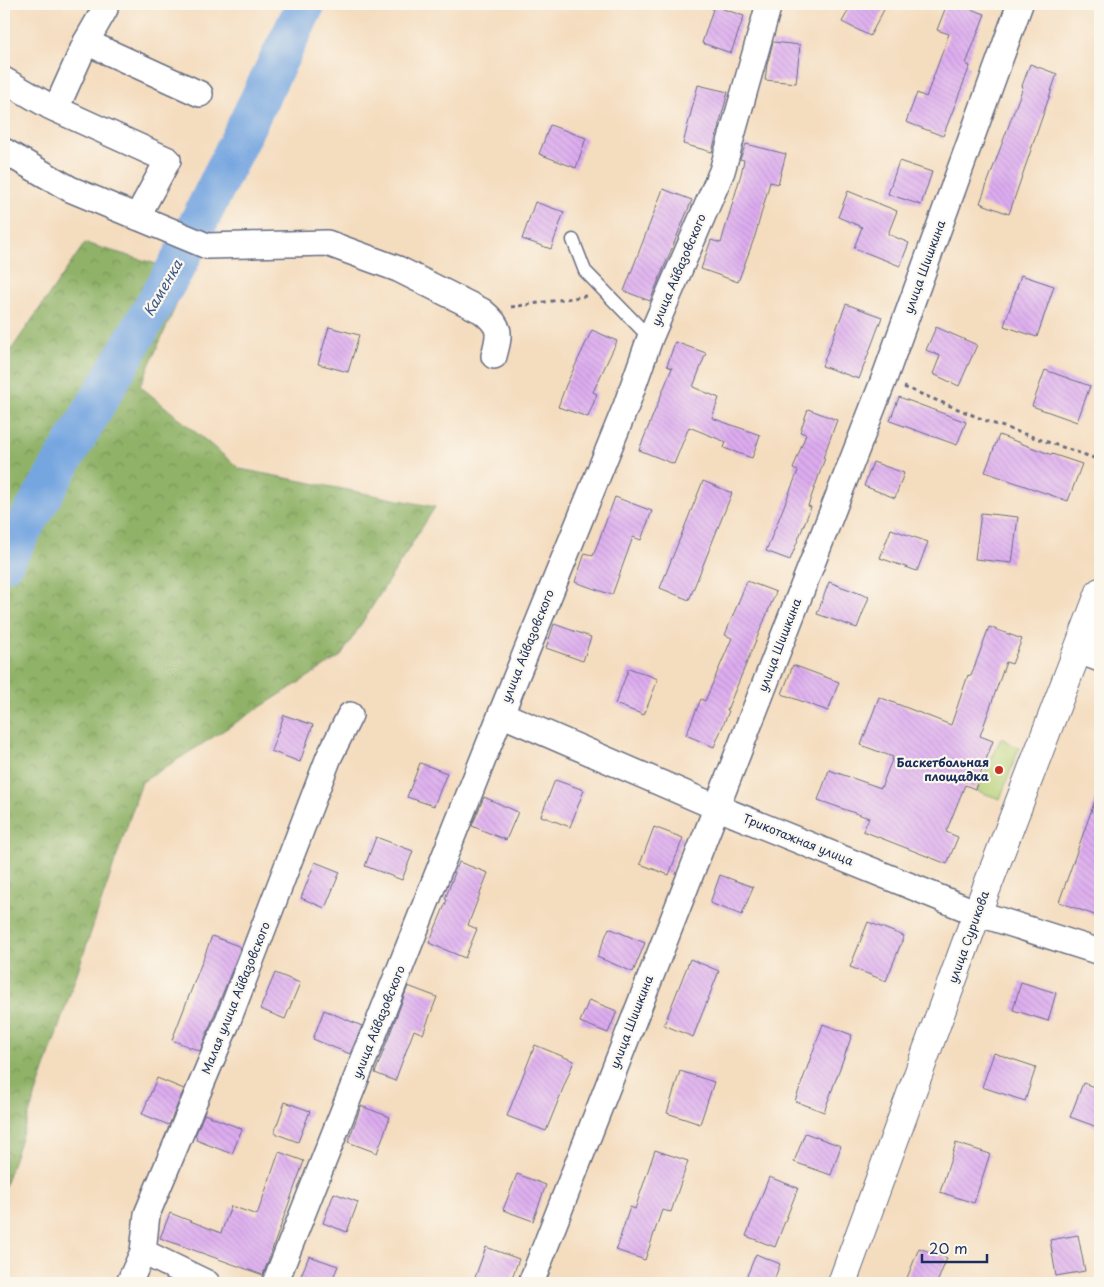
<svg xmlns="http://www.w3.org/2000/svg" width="1104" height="1287" font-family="'Playpen Sans',sans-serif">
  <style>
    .forest { fill: url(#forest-crowns); stroke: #567062 }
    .pitch { fill: #b6d076; stroke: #68806a }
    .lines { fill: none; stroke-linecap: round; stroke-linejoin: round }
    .river { stroke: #76a6e0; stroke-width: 39 }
    .building { fill: url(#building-back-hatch) }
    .service-casing { stroke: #676c80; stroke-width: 15 }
    .minor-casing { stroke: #676c80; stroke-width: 28 }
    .tertiary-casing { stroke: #676c80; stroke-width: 30 }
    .path { stroke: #676c80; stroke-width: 3; stroke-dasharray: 4 4; stroke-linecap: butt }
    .service { stroke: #fff; stroke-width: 12 }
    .minor { stroke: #fff; stroke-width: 25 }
    .tertiary { stroke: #fff; stroke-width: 28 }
    .poi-dot { fill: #c8321e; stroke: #fbf7ec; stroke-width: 2 }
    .labels { text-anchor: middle; stroke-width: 4.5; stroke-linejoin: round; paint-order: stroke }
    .street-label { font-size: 12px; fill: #1b2f5e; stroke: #fbf7ec }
    .poi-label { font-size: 12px; font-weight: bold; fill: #1b2f5e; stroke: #fbf7ec; text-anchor: end }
    .water-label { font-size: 14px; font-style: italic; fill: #3b598c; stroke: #fbf7ec }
  </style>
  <defs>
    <pattern id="forest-crowns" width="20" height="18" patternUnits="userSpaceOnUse" patternTransform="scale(1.25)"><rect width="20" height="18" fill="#90b267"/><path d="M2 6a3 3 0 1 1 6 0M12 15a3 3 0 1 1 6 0" fill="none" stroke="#759158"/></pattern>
    <pattern id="building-back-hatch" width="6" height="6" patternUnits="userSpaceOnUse" patternTransform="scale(1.25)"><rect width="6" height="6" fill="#ddacef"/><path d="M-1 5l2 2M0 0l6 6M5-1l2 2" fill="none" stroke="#bd94cf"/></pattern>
  </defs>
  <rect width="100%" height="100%" fill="#fbf7ec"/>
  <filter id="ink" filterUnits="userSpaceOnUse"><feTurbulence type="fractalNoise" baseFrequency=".02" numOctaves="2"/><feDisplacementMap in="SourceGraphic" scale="10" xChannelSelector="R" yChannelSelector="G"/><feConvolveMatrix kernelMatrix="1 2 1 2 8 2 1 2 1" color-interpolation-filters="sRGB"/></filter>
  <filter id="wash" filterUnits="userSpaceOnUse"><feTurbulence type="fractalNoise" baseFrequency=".0096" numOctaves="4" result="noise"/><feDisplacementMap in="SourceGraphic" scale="20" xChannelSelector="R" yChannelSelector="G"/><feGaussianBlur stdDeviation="1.12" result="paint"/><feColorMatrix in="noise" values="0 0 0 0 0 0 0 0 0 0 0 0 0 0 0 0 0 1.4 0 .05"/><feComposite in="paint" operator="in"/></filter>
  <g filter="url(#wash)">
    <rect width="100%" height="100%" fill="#f4dcbe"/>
    <polygon class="forest" points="85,243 190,274 140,386 240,469 435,507 341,656 142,782 4,1188 4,360"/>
    <polygon class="pitch" points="1001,738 1019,748 1000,799 977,791"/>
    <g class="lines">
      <polyline class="river" points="4,562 179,262 306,4"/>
    </g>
    <g id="blocks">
      <g class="building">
        <polygon points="852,4 887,4 870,36 842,22"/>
        <polygon points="947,4 956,4 985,14 966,64 970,66 943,136 906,122 917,93 926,97 949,34 937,30"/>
        <polygon points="714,6 744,16 731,53 702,43"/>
        <polygon points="773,42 800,45 796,83 765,80 767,65"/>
        <polygon points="1030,64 1057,74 1009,214 980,203 1023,87 1022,86"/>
        <polygon points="698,85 728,92 712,152 683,144"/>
        <polygon points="550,125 586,138 576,168 539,154"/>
        <polygon points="746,144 786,154 778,184 770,182 755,236 738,282 701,269 711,240 721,243 741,174 744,160 740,159"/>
        <polygon points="899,161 932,172 921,205 888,194"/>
        <polygon points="663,189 692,200 650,301 624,291"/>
        <polygon points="848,191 897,211 888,234 909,243 900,266 854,248 862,227 838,217"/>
        <polygon points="535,202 564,212 551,249 522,239"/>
        <polygon points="1021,275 1054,286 1037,337 1004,326"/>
        <polygon points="846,304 882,317 859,379 822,366"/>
        <polygon points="329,327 359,335 348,372 318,364"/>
        <polygon points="936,327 977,345 959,386 933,374 940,356 926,350"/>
        <polygon points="592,330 617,341 593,392 597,394 588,417 558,407 566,385"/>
        <polygon points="675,342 706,353 693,387 719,398 712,418 760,435 752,458 724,448 726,442 689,427 674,464 639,450 672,368 667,366"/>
        <polygon points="1045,370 1090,386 1077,422 1032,406"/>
        <polygon points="899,397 966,422 957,445 890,421"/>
        <polygon points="808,409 837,420 823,458 825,458 808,506 811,507 790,560 766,551 798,471 793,469 806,434 800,432"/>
        <polygon points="999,435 1052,455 1052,454 1082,464 1068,501 985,472"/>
        <polygon points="873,462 904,473 895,498 864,486"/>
        <polygon points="703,481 732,493 689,600 660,588"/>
        <polygon points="615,497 652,511 641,540 633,537 612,595 575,582 585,553 593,556"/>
        <polygon points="981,513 1018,517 1012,563 975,559"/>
        <polygon points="891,529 928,542 917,571 880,558"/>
        <polygon points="747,581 776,592 727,710 729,711 714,747 686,735 701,699 705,701 732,638 725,635"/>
        <polygon points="829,582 869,597 857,628 817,614"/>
        <polygon points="554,624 591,637 583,661 546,648"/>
        <polygon points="989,627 1022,639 1012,664 1006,662 980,736 993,741 975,789 965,785 946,832 958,837 947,864 863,831 869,818 818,800 829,770 881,788 893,757 861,745 879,697 951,725 968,675 971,676"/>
        <polygon points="793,665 839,682 828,711 782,694"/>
        <polygon points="629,668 658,679 644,715 615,704"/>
        <polygon points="284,715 313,725 300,762 271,751"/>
        <polygon points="420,763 447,773 434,806 407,797"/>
        <polygon points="555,780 584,790 570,827 541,816"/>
        <polygon points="1098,792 1100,792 1100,906 1097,916 1059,902"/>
        <polygon points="484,797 518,812 506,840 472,826"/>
        <polygon points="654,827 683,838 669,875 640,864"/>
        <polygon points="376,837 413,851 402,880 365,866"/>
        <polygon points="315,862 340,872 325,908 301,898"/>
        <polygon points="459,862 488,873 468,925 477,929 465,958 429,943 447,900 445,899"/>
        <polygon points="720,875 753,887 742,915 710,903"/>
        <polygon points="868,922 904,936 886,981 850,967"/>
        <polygon points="609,928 645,943 633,972 597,957"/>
        <polygon points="212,936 241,947 200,1051 172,1040"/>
        <polygon points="690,959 719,971 693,1037 664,1025"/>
        <polygon points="275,973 300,983 285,1019 260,1009"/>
        <polygon points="1021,982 1056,993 1048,1021 1013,1010"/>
        <polygon points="408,986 437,997 423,1034 414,1030 395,1081 375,1073"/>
        <polygon points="589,1000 617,1011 608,1033 580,1022"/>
        <polygon points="324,1010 362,1026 350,1054 313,1039"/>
        <polygon points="823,1024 852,1035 824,1112 795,1101"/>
        <polygon points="535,1045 574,1061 546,1131 507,1116"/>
        <polygon points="994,1053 1036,1067 1025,1101 982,1087"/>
        <polygon points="680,1071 714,1082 700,1124 667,1113"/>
        <polygon points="157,1078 184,1089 169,1125 142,1114"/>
        <polygon points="1083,1083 1100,1089 1100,1128 1070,1117"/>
        <polygon points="285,1102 310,1111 298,1142 274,1133"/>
        <polygon points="361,1106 390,1117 377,1153 348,1142"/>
        <polygon points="204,1114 242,1129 232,1154 196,1140 197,1137 195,1136"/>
        <polygon points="805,1133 841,1146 831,1175 794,1162"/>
        <polygon points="956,1143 990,1154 974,1203 940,1192"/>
        <polygon points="655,1150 688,1161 671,1212 662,1210 645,1260 616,1250 630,1207 635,1209"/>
        <polygon points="279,1152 304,1161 263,1275 160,1238 170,1213 221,1233 231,1206 257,1215"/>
        <polygon points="517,1174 546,1185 533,1221 503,1210"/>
        <polygon points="769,1177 798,1188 775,1247 746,1236"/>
        <polygon points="334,1193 358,1202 347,1232 323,1223"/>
        <polygon points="1078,1235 1085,1271 1056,1276 1050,1240"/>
        <polygon points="486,1247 519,1259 510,1283 473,1283"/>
        <polygon points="919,1248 947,1258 937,1283 905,1283"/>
        <polygon points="756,1254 780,1264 773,1283 744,1283"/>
        <polygon points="309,1256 338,1266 331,1283 298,1283"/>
      </g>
    </g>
  </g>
  <g filter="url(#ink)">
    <use href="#blocks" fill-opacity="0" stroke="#676c80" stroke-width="1"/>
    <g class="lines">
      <g class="service-casing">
        <polyline id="service" points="573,240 585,271 650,338"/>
      </g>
      <g class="minor-casing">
        <g id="minor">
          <polyline points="86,42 105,9"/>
          <polyline points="4,80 49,106 168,160 137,217"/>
          <polyline points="56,109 86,42 200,94"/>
          <path d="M4,151l66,38 137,57 120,-3 71,26 84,42c20,16 18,22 12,45"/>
          <polyline points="1079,651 1100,659"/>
          <polyline points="501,714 716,807 977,913 1100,952"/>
          <polyline points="143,1252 207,1283"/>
          <polyline points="129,1283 143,1252 147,1214 227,1023 329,757 350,715"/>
          <polyline points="275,1283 501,714 626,406 650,338 722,171 769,4"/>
          <polyline points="531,1283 884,379 1020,4"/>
        </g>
      </g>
      <g class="tertiary-casing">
        <polyline id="tertiary" points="842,1283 977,913 1100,592"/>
      </g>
      <g class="path">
        <polyline points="511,307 586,296"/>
        <polyline points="904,387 992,423 1100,460"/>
      </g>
      <use href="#service" class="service"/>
      <use href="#minor" class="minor"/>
      <use href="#tertiary" class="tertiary"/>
    </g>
  </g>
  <circle class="poi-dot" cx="999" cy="770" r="5"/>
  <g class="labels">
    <g class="street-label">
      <text transform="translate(925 267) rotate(-70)" y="4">улица Шишкина</text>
      <text transform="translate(679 270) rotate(-67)" y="4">улица Айвазовского</text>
      <text transform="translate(780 645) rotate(-69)" y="4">улица Шишкина</text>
      <text transform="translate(528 646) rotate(-68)" y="4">улица Айвазовского</text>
      <text transform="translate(798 840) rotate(22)" y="4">Трикотажная улица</text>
      <text transform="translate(969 937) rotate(-70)" y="4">улица Сурикова</text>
      <text transform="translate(236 998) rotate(-68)" y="4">Малая улица Айвазовского</text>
      <text transform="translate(379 1022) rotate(-68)" y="4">улица Айвазовского</text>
      <text transform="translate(632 1022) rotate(-69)" y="4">улица Шишкина</text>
    </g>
    <g class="poi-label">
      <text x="989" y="767">Баскетбольная<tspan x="989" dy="14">площадка</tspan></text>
    </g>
    <g class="water-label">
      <text transform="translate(163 288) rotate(-60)" y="5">Каменка</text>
    </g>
  </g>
  <rect width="1104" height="1287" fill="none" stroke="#fbf7ec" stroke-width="20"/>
  <path d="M922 1254v8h65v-8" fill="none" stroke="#1b2f5e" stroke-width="2.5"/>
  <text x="929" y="1254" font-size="15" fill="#1b2f5e" stroke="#fbf7ec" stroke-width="4" paint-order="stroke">20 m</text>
</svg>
